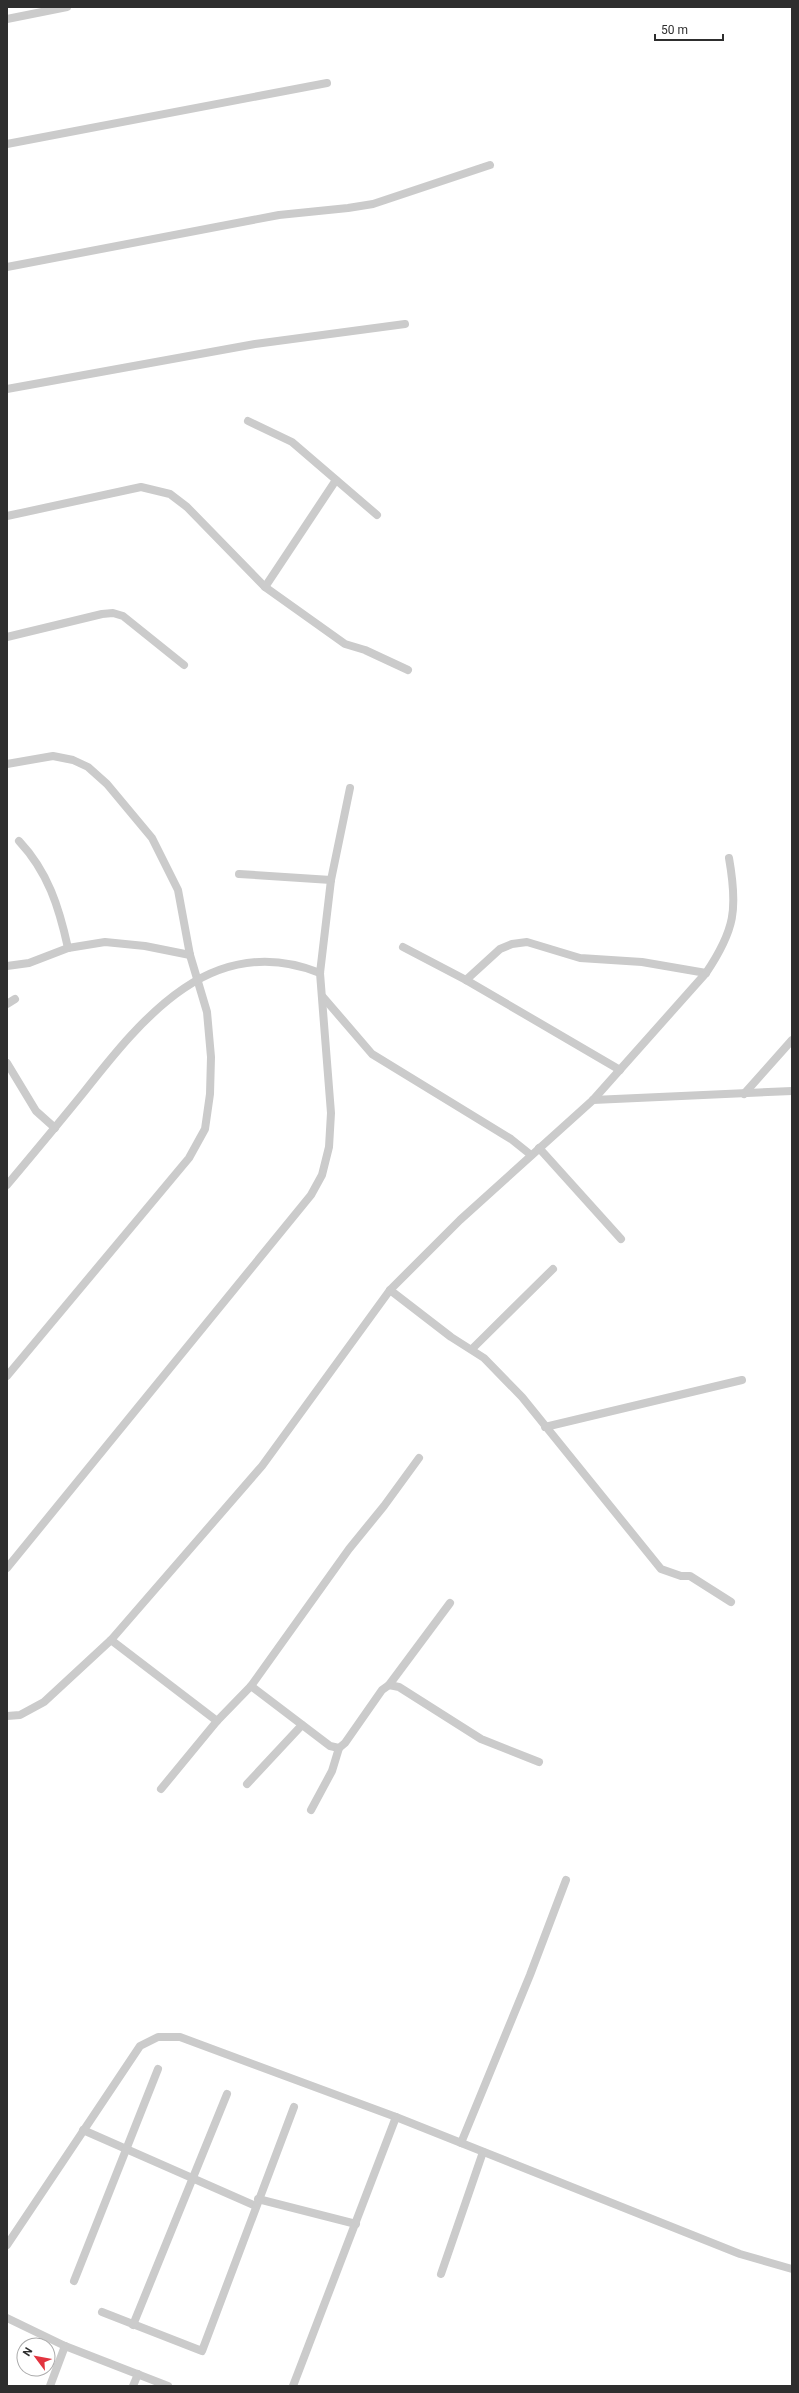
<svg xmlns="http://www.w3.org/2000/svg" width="799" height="2393" font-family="Roboto,sans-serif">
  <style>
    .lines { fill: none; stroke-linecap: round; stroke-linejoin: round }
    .street { stroke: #cbcbcb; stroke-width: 8 }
  </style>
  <rect width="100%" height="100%" fill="#fff"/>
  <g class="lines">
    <g class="street">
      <polyline points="7,19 67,7"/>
      <polyline points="7,144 327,83"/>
      <polyline points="7,267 279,215 348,208 373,204 490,165"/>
      <polyline points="7,389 255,344 405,324"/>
      <polyline points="248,421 292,442 377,515"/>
      <polyline points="7,516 141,487 170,494 187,507 265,587 345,644 365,650 408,670"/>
      <polyline points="265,587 336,480"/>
      <polyline points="7,637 102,614 113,613 123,616 184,665"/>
      <polyline points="7,764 53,756 73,760 88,767 107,784 152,838 178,890 190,955 207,1012 211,1057 210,1094 205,1129 189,1158 7,1376"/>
      <path d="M19,841c29,31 40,66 49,107"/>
      <polyline points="239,874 331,880"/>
      <polyline points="403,947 466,980 620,1070"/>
      <polyline points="7,966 29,963 68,948 105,942 145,946 190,955"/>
      <polyline points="466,980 500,949 512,944 527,942 580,958 642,962 706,973"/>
      <polyline points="323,997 372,1054 511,1139 531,1155"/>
      <polyline points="7,1004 15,999"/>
      <polyline points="7,1063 36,1111 55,1128"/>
      <polyline points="744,1094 792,1040"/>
      <polyline points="593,1100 792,1091"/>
      <polyline points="539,1148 621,1239"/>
      <path d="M7,1185c26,-31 52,-62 77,-93 59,-75 129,-162 236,-119"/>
      <polyline points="390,1290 451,1337 484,1358 522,1397 661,1569 681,1576 690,1576 731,1602"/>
      <polyline points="472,1349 553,1269"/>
      <polyline points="545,1427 742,1380"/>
      <polyline points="7,1568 311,1195 322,1175 329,1147 331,1113 320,973 331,880 350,788"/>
      <polyline points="111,1640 217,1721"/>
      <polyline points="389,1685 450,1603"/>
      <polyline points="251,1686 330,1746 339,1748 345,1743 382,1690 389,1685 399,1687 481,1739 539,1762"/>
      <path d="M7,1716l13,-1 24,-13 67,-62 151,-174 128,-176 70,-70 133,-120 113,-127c29,-43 32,-64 23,-115"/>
      <polyline points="247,1784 302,1725"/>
      <polyline points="161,1789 217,1721 251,1686 349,1549 384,1506 419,1458"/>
      <polyline points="311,1810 332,1771 339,1748"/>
      <polyline points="83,2130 256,2206"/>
      <polyline points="461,2143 530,1975 566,1880"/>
      <polyline points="258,2199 356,2224"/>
      <polyline points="7,2245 140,2046 158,2037 180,2037 396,2117 740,2254 792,2269"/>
      <polyline points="441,2274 483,2152"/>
      <polyline points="74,2281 158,2069"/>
      <polyline points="102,2312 202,2351 294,2107"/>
      <polyline points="7,2318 65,2346 168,2386"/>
      <polyline points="133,2325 227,2094"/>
      <polyline points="50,2386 65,2346"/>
      <polyline points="133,2386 138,2374"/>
      <polyline points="293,2386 396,2117"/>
    </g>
  </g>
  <rect width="799" height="2393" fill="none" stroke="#2e2e2e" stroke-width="16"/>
  <g transform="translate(36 2357) rotate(302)"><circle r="19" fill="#ffffff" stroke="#ababab"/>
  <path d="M0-3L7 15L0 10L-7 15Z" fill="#e2343f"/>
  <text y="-6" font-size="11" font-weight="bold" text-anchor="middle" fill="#2e2e2e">N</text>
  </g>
  <path d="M655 34v6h68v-6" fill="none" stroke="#2e2e2e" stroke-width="2"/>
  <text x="661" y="34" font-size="12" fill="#2e2e2e" stroke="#ffffff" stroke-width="3" paint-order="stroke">50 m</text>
</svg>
